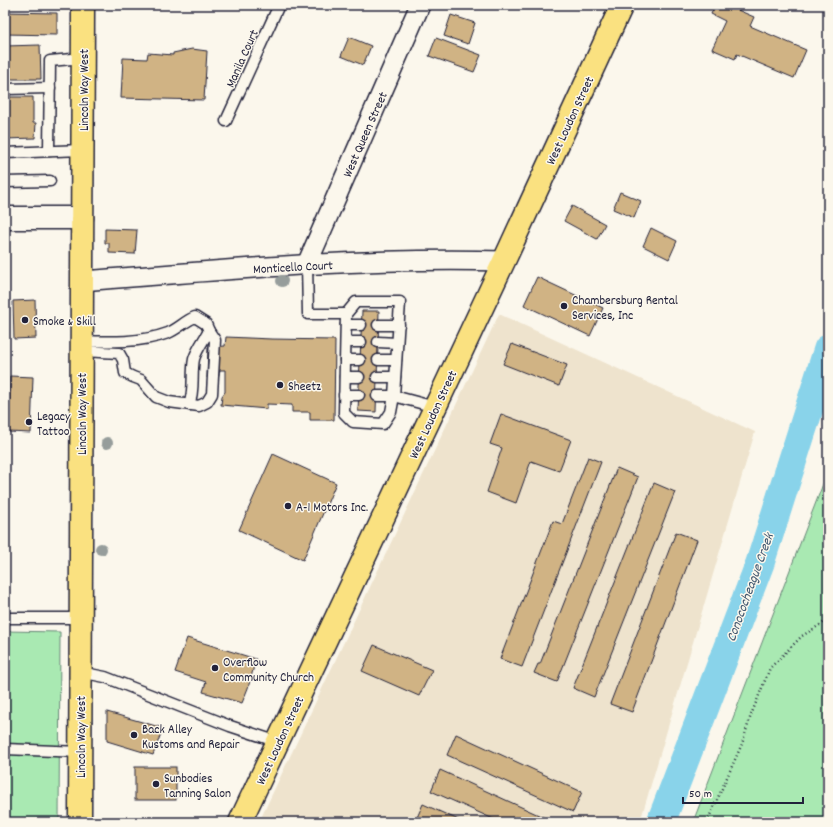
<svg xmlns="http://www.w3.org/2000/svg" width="833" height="827" font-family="Dekko,sans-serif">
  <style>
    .built { fill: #eee3cd }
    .green { fill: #a9e9b2; stroke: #668676 }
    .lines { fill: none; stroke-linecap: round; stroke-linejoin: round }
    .river { stroke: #89d3ea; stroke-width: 29 }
    .building { fill: #d0b384; stroke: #22223b }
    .lane-casing { stroke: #22223b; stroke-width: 13 }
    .street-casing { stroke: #22223b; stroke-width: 22 }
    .secondary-casing { stroke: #22223b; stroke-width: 25 }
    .highway-casing { stroke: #22223b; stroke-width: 25 }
    .path { stroke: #22223b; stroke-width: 2.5; stroke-dasharray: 1 3; stroke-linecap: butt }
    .lane { stroke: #fbf7ec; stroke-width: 10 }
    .street { stroke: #fbf7ec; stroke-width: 19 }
    .secondary { stroke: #fbf7ec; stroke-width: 22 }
    .highway { stroke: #fae180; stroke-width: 22 }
    .tree { fill: #969d9b }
    .poi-dot { fill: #22223b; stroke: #fbf7ec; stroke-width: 1.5 }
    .labels { text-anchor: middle; stroke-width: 3; stroke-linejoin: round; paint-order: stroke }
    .street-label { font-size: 13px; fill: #22223b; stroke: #fbf7ec }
    .poi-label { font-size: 13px; fill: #22223b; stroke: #fbf7ec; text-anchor: start }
    .water-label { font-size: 14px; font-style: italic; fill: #415770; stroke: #fbf7ec }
  </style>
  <rect width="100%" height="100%" fill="#fbf7ec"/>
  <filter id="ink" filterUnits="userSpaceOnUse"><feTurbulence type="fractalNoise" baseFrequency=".025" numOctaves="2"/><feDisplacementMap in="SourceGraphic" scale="8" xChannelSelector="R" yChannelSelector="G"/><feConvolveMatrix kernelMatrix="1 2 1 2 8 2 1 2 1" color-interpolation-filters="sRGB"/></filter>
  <g filter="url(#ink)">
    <polygon class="built" points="499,314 755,432 640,822 259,822"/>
    <g class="green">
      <polygon points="828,471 828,822 693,822"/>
      <polygon points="5,631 60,632 59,822 5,822"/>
    </g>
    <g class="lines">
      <polyline class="river" points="661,822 760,563 828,349"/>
    </g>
    <g class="building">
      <polygon points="715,5 726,5 754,17 750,26 806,50 794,78 737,54 735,59 712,49 725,21 711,14"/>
      <polygon points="5,12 57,13 57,35 5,34"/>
      <polygon points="451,15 475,23 468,44 444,36"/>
      <polygon points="349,37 371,46 363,65 341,56"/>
      <polygon points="436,38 481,55 474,72 429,56"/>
      <polygon points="40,45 41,79 5,79 5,46"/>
      <polygon points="192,49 207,51 204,100 121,98 123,58 147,59 148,53 173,55 173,53"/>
      <polygon points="5,97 33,97 33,123 36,123 35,138 5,139"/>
      <polygon points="620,192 641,201 634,218 613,209"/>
      <polygon points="572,206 605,224 597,239 564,221"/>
      <polygon points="651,228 677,241 669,259 643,246"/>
      <polygon points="105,229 137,230 135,254 109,253 109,243 105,243"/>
      <polygon points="537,277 603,308 590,336 524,305"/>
      <polygon points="35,300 36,338 14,339 13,301"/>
      <polygon points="362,311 379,311 376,412 358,411"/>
      <polygon points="226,337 271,339 335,340 334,420 310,420 310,412 292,412 292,405 267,404 267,409 221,405 222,396 225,392 225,370 220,370 218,378 207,378 208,347 225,346"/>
      <polygon points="512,344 567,365 559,386 503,364"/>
      <polygon points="10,376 33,377 31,433 9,432"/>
      <polygon points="501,414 571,440 559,471 531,461 516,503 487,492 502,448 490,444"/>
      <polygon points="273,454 336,483 303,560 239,530"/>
      <polygon points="588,457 601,462 522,667 500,659 553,521 562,524"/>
      <polygon points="617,468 638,477 557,682 534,673 538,664 540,664"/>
      <polygon points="654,483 675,492 594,697 573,688"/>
      <polygon points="676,532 697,540 632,712 610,704"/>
      <polygon points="187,638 256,659 248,688 242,703 203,692 206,682 175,672"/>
      <polygon points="374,645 432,670 419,696 362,671"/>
      <polygon points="107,712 163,728 153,755 107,741"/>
      <polygon points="456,734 582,792 573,812 447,755"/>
      <rect x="135" y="767" width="41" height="33"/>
      <polygon points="440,770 554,822 500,822 431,791"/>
      <polygon points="423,804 463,822 415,822"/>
    </g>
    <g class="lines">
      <g class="lane-casing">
        <g id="lane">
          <polyline points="5,89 50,88"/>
          <polyline points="226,121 279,5"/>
          <polyline points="49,151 50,61 83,58"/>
          <polyline points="5,153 82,150"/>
          <polyline points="5,182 50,181"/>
          <polyline points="307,264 308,314 346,314"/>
          <polyline points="346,325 361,325"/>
          <polyline points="378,325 399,325"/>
          <path d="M82,341c28,1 59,2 86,-8 10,-4 17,-12 27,-16l11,7 3,7 6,9 -3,54 -5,8 -8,4 -30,-4 -13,-5 -15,-17 -8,-3 -8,-4 -2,-13 -4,-7 -37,-2"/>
          <polyline points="346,342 361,342"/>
          <polyline points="378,342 397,343"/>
          <polyline points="345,360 360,360"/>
          <polyline points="378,360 396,360"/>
          <polyline points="345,377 359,377"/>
          <polyline points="377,377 395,377"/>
          <polyline points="344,395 359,395"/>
          <polyline points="377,396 394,396 391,412 383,424 353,422 344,413 346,314 356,302 400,302 394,396 435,407"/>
          <path d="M189,405c6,-15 2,-31 5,-46 3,-10 10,-19 15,-28"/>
          <polyline points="5,618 80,618"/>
          <polyline points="80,672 105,677 230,726 278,742"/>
          <polyline points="5,749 81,752"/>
        </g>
      </g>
      <g class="street-casing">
        <g id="street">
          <polyline points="307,264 420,5"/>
          <path d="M82,281c140,-11 281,-24 422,-20"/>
        </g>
      </g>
      <g class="secondary-casing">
        <polyline id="secondary" points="5,218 82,218"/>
      </g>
      <g class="highway-casing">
        <g id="highway">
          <polyline points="80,822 83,5"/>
          <polyline points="240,822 504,261 622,5"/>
        </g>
      </g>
      <polyline class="path" points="707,822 742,744 751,715 770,668 802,636 828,620"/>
      <use href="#lane" class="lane"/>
      <use href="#street" class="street"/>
      <use href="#secondary" class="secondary"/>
      <use href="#highway" class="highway"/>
    </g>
    <g class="tree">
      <circle cx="282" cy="281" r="6"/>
      <circle cx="107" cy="443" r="6"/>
      <circle cx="101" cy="549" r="6"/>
    </g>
  </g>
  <g class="poi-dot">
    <circle cx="564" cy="306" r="4"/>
    <circle cx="25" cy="320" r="4"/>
    <circle cx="280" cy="385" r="4"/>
    <circle cx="29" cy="422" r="4"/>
    <circle cx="288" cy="506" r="4"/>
    <circle cx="215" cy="668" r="4"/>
    <circle cx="134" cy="735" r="4"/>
    <circle cx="156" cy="784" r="4"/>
  </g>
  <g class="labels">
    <g class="street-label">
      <text transform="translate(241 58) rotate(-66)" y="5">Manila Court</text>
      <text transform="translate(83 90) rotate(-90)" y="5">Lincoln Way West</text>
      <text transform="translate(569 120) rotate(-65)" y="5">West Loudon Street</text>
      <text transform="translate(364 134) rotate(-66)" y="5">West Queen Street</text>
      <text transform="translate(293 266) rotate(-3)" y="5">Monticello Court</text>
      <text transform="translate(81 414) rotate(-90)" y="5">Lincoln Way West</text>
      <text transform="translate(432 414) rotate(-65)" y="5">West Loudon Street</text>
      <text transform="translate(80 737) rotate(-90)" y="5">Lincoln Way West</text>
      <text transform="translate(279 740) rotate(-65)" y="5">West Loudon Street</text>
    </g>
    <g class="poi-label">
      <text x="572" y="304">Chambersburg Rental<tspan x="572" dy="15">Services, Inc</tspan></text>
      <text x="33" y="325">Smoke &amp; Skill</text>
      <text x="288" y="390">Sheetz</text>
      <text x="37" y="420">Legacy<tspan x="37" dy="15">Tattoo</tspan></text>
      <text x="296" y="511">A-1 Motors Inc.</text>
      <text x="223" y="666">Overflow<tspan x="223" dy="15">Community Church</tspan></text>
      <text x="142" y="733">Back Alley<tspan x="142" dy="15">Kustoms and Repair</tspan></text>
      <text x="164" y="782">Sunbodies<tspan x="164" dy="15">Tanning Salon</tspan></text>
    </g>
    <g class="water-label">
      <text transform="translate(749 587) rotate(-70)" y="5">Conococheague Creek</text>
    </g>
  </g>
  <rect width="833" height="827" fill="none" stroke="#fbf7ec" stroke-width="20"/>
  <rect x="10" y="10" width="813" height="807" fill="none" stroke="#22223b" stroke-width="1.5" filter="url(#ink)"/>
  <path d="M683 797v6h120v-6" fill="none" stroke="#22223b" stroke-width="2"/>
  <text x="689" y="797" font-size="12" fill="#22223b" stroke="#fbf7ec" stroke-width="3" paint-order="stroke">50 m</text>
</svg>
